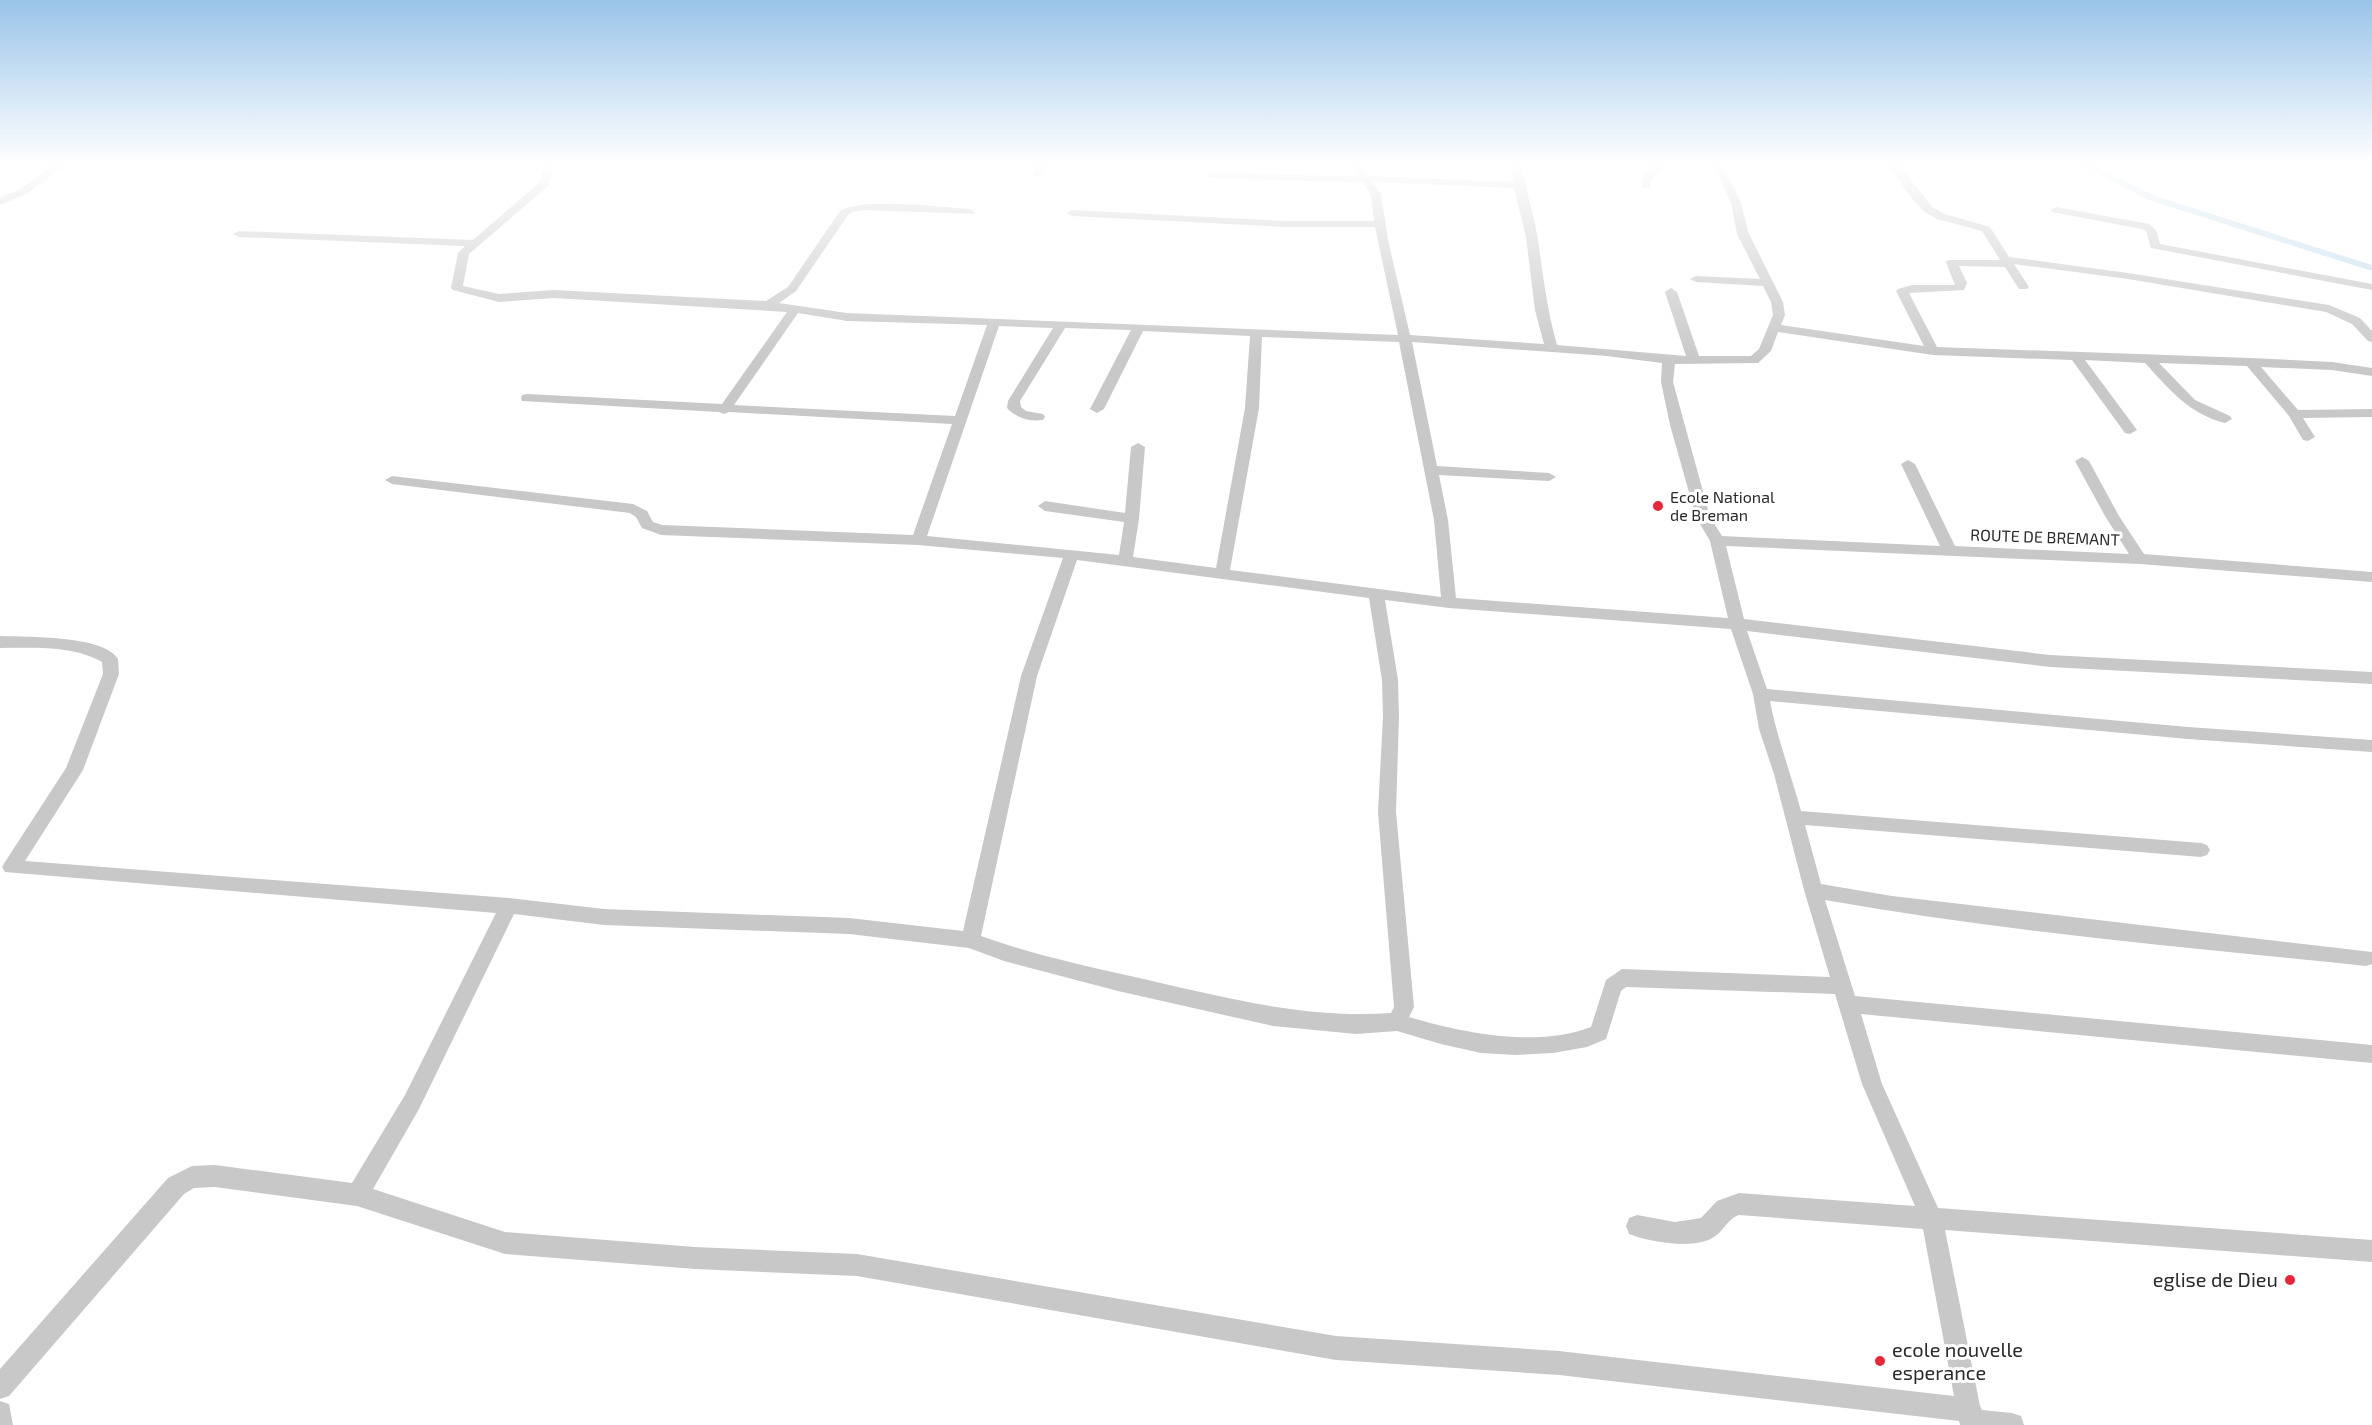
<svg xmlns="http://www.w3.org/2000/svg" width="2372" height="1425" font-family="'Exo 2',sans-serif">
  <style>
    .lines { fill: none; stroke-linecap: round; stroke-linejoin: round }
    .canal { fill: #c2dceb; fill-rule: evenodd }
    .minor { fill: #c8c8c8; fill-rule: evenodd }
    .poi-dot { fill: #eb2538; stroke: #fff; stroke-width: 2 }
    .labels { text-anchor: middle; stroke-width: 6; stroke-linejoin: round; paint-order: stroke }
    .poi-label { font-size: 16px; fill: #2b2b2b; stroke: #fff; text-anchor: start }
    .street-label { font-size: 16px; fill: #2b2b2b; stroke: #fff }
    .near-poi-label { font-size: 20px; fill: #2b2b2b; stroke: #fff; text-anchor: end }
  </style>
  <rect width="100%" height="100%" fill="#fff"/>
  <g class="lines">
    <polygon class="canal" points="2074,162 2086,162 2155,196 2372,265 2372,271 2149,200"/>
    <g class="minor">
      <polygon points="57,162 69,162 28,193 0,205 0,198 20,189"/>
      <path d="M546,162h10l-8,24 -79,68 -6,32 36,8 55,-4 212,11 22,-14 52,-76c21,-14 102,-4 130,-2l5,3 -1,2 -108,-4 -13,2 -5,3 -52,76 -17,12 68,10 551,22 -23,-108h-89l-214,-11 -5,-3 5,-3 214,11h88l-3,-27 -9,-12c-51,0 -100,-3 -151,-4l-5,-3 5,-3c49,1 98,4 147,4l-10,-14h11l9,14 145,6 -2,-20h10c4,27 13,52 17,78 5,35 9,70 19,105l129,11 -21,-64 6,-4 6,4 22,64h52l8,-7 14,-34 -2,-13 -8,-16 -67,-4 -6,-3 6,-3 64,3 -23,-45 -6,-31 -19,-41h10l19,41 8,31 34,68 2,13 -4,10 143,21 -28,-55 2,-2 14,-4h43l-9,-23 2,-2h52l-18,-29 -45,-12 -12,-7 -12,-12 -27,-38h11l35,45 13,7 45,13 19,30 119,16 201,32 31,13 12,13v11l-4,-1 -16,-17 -26,-12 -198,-33 -114,-15 15,23 -2,2h-8l-14,-22 -46,-1 8,17 -3,7 -55,3 28,54 313,11 82,4 40,6v8l-40,-6 -71,-3 37,43 74,-1v8l-69,1 12,19 -7,4 -5,-1 -14,-24 -42,-50 -88,-3 36,37 35,16 2,3 -7,4c-36,-9 -56,-34 -80,-60l-60,-3 52,70 -7,4 -5,-1 -53,-73 -139,-5 -155,-23 -7,19 -13,12 -83,1 -2,18 37,135 12,19 218,10 -39,-82 7,-4 7,4 40,82 174,8 -24,-38 -30,-55 7,-4 7,4 30,55 25,38 228,18v10l-232,-18 -414,-18 18,73 306,36 322,17v12l-322,-17 -303,-36 20,58 421,38 184,13v12l-184,-13 -418,-38c7,37 21,73 31,110l400,32 6,2 3,5 -3,5 -6,2 -396,-32 16,59 71,12 480,56v12l-6,2c-180,-19 -362,-34 -541,-66l30,96 517,49v18l-511,-49 21,70 56,124 434,32v22l-427,-32 35,176 2,4 30,3 9,3 3,9h-64l-1,-4 -400,-46 -223,-15 -479,-84 -162,-7 -190,-15 -148,-48 -142,-19 -21,1 -10,6 -175,202 -9,3v-30l168,-191 24,-12 23,-1 137,18 53,-88 91,-182 -491,-41 -3,-5 3,-5 61,-94 37,-94 -1,-12c-30,-17 -68,-14 -102,-14v-12c26,1 104,-1 118,23l1,15 -36,96 -58,91 484,37 95,11 245,9 114,13 58,-255 42,-118 -145,-13 -257,-10 -19,-7 -6,-11 -6,-4 -238,-29 -7,-4 7,-4 241,28 14,7 6,11 9,3 251,10 39,-111 -223,-12 -5,2 -5,-2 -197,-11 -1,-3 1,-3 5,-1 195,10 65,-92 -233,-14 -55,4 -46,-12 -2,-2 7,-35 7,-7 -226,-9 -6,-3 6,-3 234,9 66,-57zM1373,182l141,6 12,49 9,73 9,34 -134,-9 -22,-95 -7,-46zM798,313l49,8 140,4 -32,91 -221,-11zM999,326l54,2 -45,73 -1,7c9,10 23,14 36,12l2,-3 -2,-3 -17,-3 -5,-4 -1,-6 45,-73 66,2 -41,79 7,4 7,-4 39,-78 107,5 -5,72 -29,160 -83,-11 6,-38 6,-72 -7,-4 -7,4 -6,66 -80,-12 -7,5 7,5 79,11 -5,33 -192,-19zM1262,337l137,5 35,178 7,77 -211,-27 29,-162zM1412,342l195,14 55,7 -1,19 9,43 26,92 14,24 18,77 -272,-20 -8,-78 -9,-45 110,6 7,-4 -7,-4 -112,-7zM1077,560l292,38 13,82 1,37 -5,95 16,195 -3,6c-82,6 -160,-14 -239,-32 -57,-13 -116,-25 -171,-45l56,-260zM1385,600l64,8 282,21 22,65 6,35 15,45 30,116 26,87 -208,-8 -16,11 -15,47c-55,21 -128,6 -182,-10l5,-10 -18,-195 3,-95 -1,-37zM514,914l90,11 245,9 120,14 35,13 114,30 155,35 83,8 41,-3 44,13 40,9 35,2 37,-2 34,-6 19,-8 15,-48 5,-4 209,7 27,90 53,122 -176,-13 -22,8 -16,17 -26,4 -38,-7 -8,3 -3,8 3,8c20,8 66,16 85,3 10,-6 13,-18 25,-22l184,14 31,167 -395,-45 -223,-15 -479,-82 -162,-7 -190,-15 -132,-43 46,-80z"/>
      <polygon points="1037,162 1047,162 1043,174 1038,177 1033,174"/>
      <polygon points="1654,162 1665,162 1651,181 1650,188 1642,188 1641,181"/>
      <polygon points="2056,207 2149,224 2156,230 2160,244 2372,284 2372,290 2151,248 2146,231 2142,229 2052,212 2051,210"/>
      <polygon points="0,1401 9,1404 13,1425 0,1425"/>
    </g>
  </g>
  <linearGradient id="sky" x2="0" y2="1"><stop stop-color="#99c4e9"/><stop offset="0.45" stop-color="#fff"/><stop offset="1" stop-color="#fff" stop-opacity="0"/></linearGradient>
  <rect width="2372" height="362" fill="url(#sky)"/>
  <g class="poi-dot">
    <circle cx="1658" cy="506" r="6"/>
    <circle cx="2290" cy="1280" r="6"/>
    <circle cx="1880" cy="1361" r="6"/>
  </g>
  <g class="labels">
    <g class="poi-label">
      <text x="1670" y="503">Ecole National<tspan x="1670" dy="18">de Breman</tspan></text>
    </g>
    <g class="street-label">
      <text transform="translate(2045 537) rotate(2)" y="6">ROUTE DE BREMANT</text>
    </g>
    <g class="near-poi-label">
      <text x="2278" y="1287">eglise de Dieu</text>
      <text x="1892" y="1357" text-anchor="start">ecole nouvelle<tspan x="1892" dy="23">esperance</tspan></text>
    </g>
  </g>
</svg>
